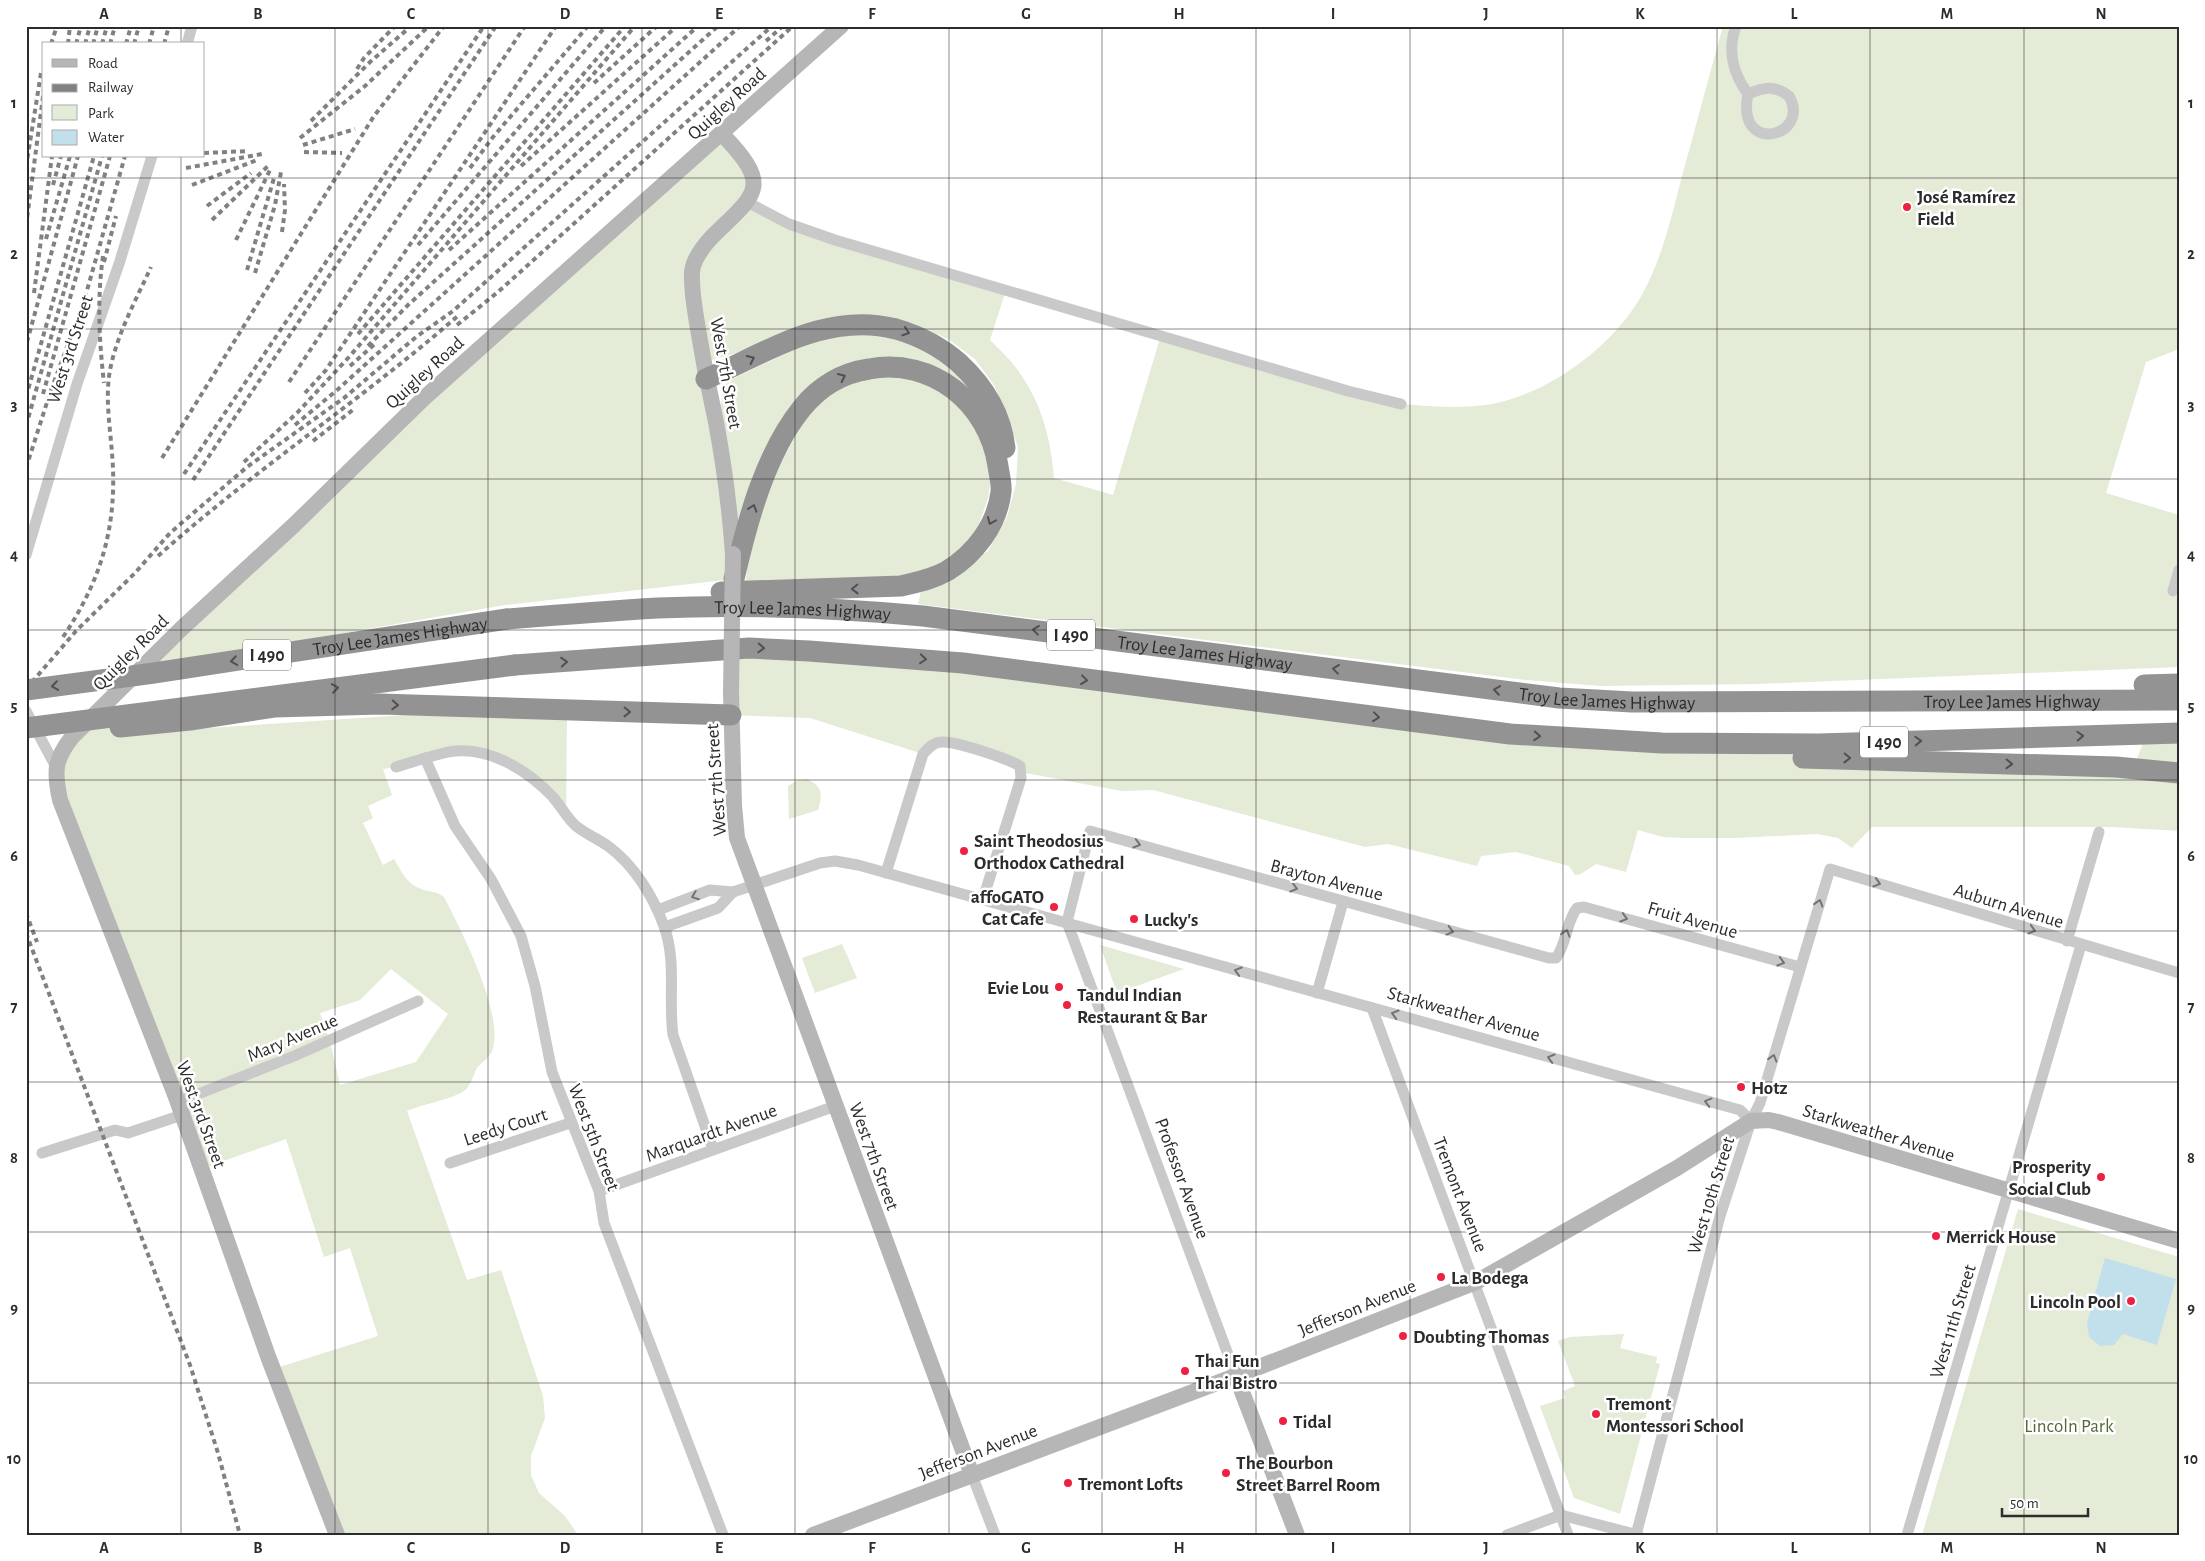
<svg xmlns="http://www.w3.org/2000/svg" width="2205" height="1561" font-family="'Alegreya Sans',sans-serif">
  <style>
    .green { fill: #e4ebd7; fill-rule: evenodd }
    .water { fill: #c2e0ec }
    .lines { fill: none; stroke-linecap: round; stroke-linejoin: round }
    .street { stroke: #c9c9c9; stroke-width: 11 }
    .secondary { stroke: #b6b6b6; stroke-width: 16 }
    .highway { stroke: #939393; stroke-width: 21 }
    .rail { stroke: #818181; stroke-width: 4; stroke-dasharray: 5 4; stroke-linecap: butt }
    .secondary-bridge { stroke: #b6b6b6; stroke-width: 16 }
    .highway-bridge { stroke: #939393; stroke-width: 21 }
    .oneway { stroke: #505050 }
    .oneway2 { stroke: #737373 }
    .grid { fill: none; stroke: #2c2c2c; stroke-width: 1; stroke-opacity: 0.55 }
    .poi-dot { fill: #ef2143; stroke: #fff; stroke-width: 2 }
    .labels { text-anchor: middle; stroke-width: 5; stroke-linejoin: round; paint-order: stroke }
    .shield { fill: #fff; stroke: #6b6b6b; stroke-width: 1 }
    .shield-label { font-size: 18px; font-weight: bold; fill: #2c2c2c }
    .street-label { font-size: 19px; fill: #2c2c2c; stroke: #fff }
    .poi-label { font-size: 19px; font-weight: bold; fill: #2c2c2c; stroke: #fff; text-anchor: start }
    .park-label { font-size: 19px; fill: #536937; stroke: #fff }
    .neatline { fill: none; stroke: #2c2c2c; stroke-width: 2 }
    .grid-label { font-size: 16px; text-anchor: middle; font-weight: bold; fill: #2c2c2c }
  </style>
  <rect width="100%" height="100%" fill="#fff"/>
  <g class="green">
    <path d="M1723,26h5l-1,3 10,4 6,-7h436v323l-33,13 -40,131 73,22v152l-421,17 -158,2 -74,-6 -608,-76 3,-13 36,-16 31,-24 19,-34 9,-33 2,-37 -14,-39 -10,-23 -19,-26 -27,-20 -36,-16 -41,-7 -167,46 30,217 -229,26 -362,63 579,-534 28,33 -3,34 42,23 217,66 -16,50c10,10 21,20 29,32 23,32 32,68 35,106l59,17 48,-160 226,67c33,4 66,7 99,3 61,-9 129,-59 158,-114 19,-36 28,-76 38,-115 14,-50 27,-100 41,-150z"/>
    <polygon points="839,334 890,335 945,359 984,404 935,371 820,384 738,525 720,411 723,388 730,380 805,344"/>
    <polygon points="897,374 948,392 978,424 991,478 988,498 979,524 968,544 934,570 879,581 746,581 749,543 771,479 812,408 848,383"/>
    <polygon points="732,646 1760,754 2179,773 2179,831 2112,827 1872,827 1852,848 1838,838 1817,834 1735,838 1684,838 1663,837 1638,830 1626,872 1596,864 1581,874 1575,875 1569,866 1516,852 1481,856 1477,866 1388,844 1365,847 1153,790 1122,791 1020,772 1020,766 943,742 923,754 810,718 731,715"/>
    <path d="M567,711l-1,103 -13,-16 -57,-41 -47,-5 -53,15 -13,2 9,26 -24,11 5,12 -10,5 20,42 11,-6c7,12 13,25 27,30 8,3 16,2 23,8 16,31 62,120 48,154 -3,7 -10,11 -15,17 -5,9 -6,20 -16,25 -17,8 -37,11 -54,18l60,169 34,-10 42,126 2,22 -14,38v19l8,18 26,23 13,19h-241l-64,-166 105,-33 -28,-88 -26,9 -38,-118 -85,30 -141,-369 2,-50 27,-29 105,8 227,-15zM391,969l57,45 -32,48 -76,23 -10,-44 -10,-28 40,-13z"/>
    <polygon points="2143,743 2179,743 2179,763 2137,759"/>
    <path d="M807,779c15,7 16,15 11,31l-29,9 -1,-33 10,-6z"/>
    <polygon points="842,944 857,978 815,993 802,958"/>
    <polygon points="1100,945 1184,969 1117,993"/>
    <polygon points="2018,1209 2179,1257 2179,1535 1922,1535"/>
    <polygon points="1624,1334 1620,1348 1657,1357 1656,1363 1660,1364 1620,1514 1574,1498 1540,1406 1565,1398 1563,1391 1575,1386 1558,1341 1569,1337"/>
  </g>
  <polygon class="water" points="2105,1258 2176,1279 2157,1345 2123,1334 2114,1345 2100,1346 2089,1337 2087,1323"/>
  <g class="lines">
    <g class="street">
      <path d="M1736,26c-9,24 -3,48 12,68 -13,62 64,43 41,2 -14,-11 -25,-9 -41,-2"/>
      <polyline points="187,44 192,26"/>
      <polyline points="747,202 789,224 835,240 1348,391 1401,404"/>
      <polyline points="26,555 77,384 119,264 152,156"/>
      <polyline points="2173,591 2179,570"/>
      <polyline points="26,711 56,767"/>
      <polyline points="425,758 455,826 491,879 521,936 535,986 552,1072 599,1191 604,1223 723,1535"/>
      <path d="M396,767c17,-5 34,-11 52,-15 39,-7 78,17 104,44 9,10 15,22 24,30 10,8 22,13 32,20 26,19 45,50 56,80 13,36 4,73 9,109l40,114"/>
      <path d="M886,873l37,-119c6,-7 11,-12 20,-12 15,0 63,16 77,24l1,12 -38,121"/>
      <polyline points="658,910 710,890 733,892 820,863 835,861 858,865 1740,1110 1751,1121"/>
      <polyline points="665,927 718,908 733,892"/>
      <polyline points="2067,941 2099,832"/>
      <polyline points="1317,993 1343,902"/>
      <polyline points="1372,1008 1568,1535"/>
      <polyline points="178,1102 294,1056 418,1001"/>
      <polyline points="42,1153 115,1130 128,1133 182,1115"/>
      <polyline points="450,1163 570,1123"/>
      <polyline points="599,1191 835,1106"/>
      <path d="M1236,1376l-169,-454 23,-91 459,127h7c11,-15 10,-36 21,-50l7,-1 216,60"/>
      <polyline points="972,1475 995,1535"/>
      <polyline points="1507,1535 1561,1515 1638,1535"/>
      <polyline points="1636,1535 1720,1216 1751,1121 1760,1103 1830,869 2179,973"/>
      <polyline points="1907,1535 2081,945"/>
    </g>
    <g class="secondary">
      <path d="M722,134c52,54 34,59 -12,105 -8,9 -17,21 -18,33 -1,19 3,38 6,57 5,31 11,62 18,93 8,43 14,89 17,132"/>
      <polyline points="731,693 734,805 737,838 972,1475"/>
      <polyline points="1236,1376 1297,1535"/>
      <path d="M337,1535l-68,-176 -93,-262 -116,-297c-6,-28 -6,-40 12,-63l109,-108 113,-104 129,-126 418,-373"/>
      <polyline points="813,1535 1254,1369 1476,1282 1677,1168 1751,1121 1769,1120 1778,1122 2179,1241"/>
    </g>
    <g class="highway">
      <path d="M706,379c62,-27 121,-68 190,-50 24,7 45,18 63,34 25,23 42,50 46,85"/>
      <path d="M721,592l180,-6c16,-4 32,-7 46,-15 28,-17 50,-46 54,-79 1,-8 -2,-18 -3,-26 -9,-63 -66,-109 -129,-97 -27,4 -50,18 -67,39 -37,46 -55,114 -68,171"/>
      <path id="s1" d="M507,619c50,-4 100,-8 151,-11 88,-4 177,0 265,8l636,82 73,4 547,-2"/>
      <polyline points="515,665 749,648 809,651 963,663 1510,734 1662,743 1819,744 2179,733"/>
      <polyline points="2144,685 2179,684"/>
      <polyline points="120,727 190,720 274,707 380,704 731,715"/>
      <polyline points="1803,758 2116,767 2179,773"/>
    </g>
    <g class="rail">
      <polyline points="766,41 783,26"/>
      <polyline points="51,44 57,26"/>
      <polyline points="68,44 70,26"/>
      <polyline points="76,44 81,26"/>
      <polyline points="85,44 90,26"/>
      <polyline points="93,44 98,26"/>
      <polyline points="102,44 107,26"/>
      <polyline points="110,44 115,26"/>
      <polyline points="126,44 131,26"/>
      <polyline points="134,44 139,26"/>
      <polyline points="149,44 154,26"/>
      <polyline points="164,44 169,26"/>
      <polyline points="357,69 364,58 395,26"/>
      <polyline points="594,83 657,26"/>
      <polyline points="311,121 369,63 411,26"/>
      <polyline points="300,138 365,86 429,26"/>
      <polyline points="303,145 355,129"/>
      <polyline points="304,152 342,153"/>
      <polyline points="204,153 249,151"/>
      <polyline points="521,166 677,26"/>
      <polyline points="26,167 41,73"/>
      <polyline points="186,168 262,154"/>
      <polyline points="470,168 493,137 588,26"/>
      <polyline points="53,185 61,156"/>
      <polyline points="192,185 257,160"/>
      <polyline points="207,206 251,173"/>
      <polyline points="212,220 268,166"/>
      <polyline points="26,226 44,89"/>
      <polyline points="282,232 285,210 284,184"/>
      <polyline points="46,239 70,156"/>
      <polyline points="236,240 271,168"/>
      <polyline points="418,245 606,26"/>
      <polyline points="449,250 698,26"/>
      <path d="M103,256c-6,42 -4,84 1,127"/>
      <polyline points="104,262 116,216"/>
      <polyline points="247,270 274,178"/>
      <polyline points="255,273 275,205 281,172"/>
      <polyline points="34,293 52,156"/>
      <polyline points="457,325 498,292 793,26"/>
      <polyline points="358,334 625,26"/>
      <polyline points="27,342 78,156"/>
      <polyline points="368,346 408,305 718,26"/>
      <polyline points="350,366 376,343"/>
      <polyline points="289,382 525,26"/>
      <polyline points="305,393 326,370 556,26"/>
      <polyline points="43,394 110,156"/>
      <polyline points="26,397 94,156"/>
      <polyline points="295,425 336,391 740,26"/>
      <polyline points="26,426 102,156"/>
      <polyline points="313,441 354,409"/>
      <polyline points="162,458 374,116 444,26"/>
      <polyline points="244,462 297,413 349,357 635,26"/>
      <polyline points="26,468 50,393 84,301 125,156"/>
      <polyline points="184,474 484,26"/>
      <polyline points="193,480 496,26"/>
      <path d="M158,556c96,-86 205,-157 302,-242"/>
      <path d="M63,637c39,-58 55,-113 49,-184 -2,-27 -7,-55 -2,-83 7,-36 26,-70 41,-103"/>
      <polyline points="26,689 76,631 135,573 170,533 247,467 344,398 416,337 453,311 772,26"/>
      <polyline points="26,913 37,942"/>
      <polyline points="26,933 190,1365 218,1453 240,1535"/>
    </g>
    <polyline class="secondary-bridge" points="731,693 733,554"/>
    <g class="highway-bridge">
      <path id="s2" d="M26,690l128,-17 353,-54"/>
      <polyline points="26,728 515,665"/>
    </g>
  </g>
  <defs><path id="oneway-chevron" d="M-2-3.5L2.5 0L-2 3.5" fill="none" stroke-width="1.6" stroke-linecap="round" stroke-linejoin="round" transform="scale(1.25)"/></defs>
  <g class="oneway">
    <use href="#oneway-chevron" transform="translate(906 332) rotate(18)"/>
    <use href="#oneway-chevron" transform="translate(751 359) rotate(-25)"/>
    <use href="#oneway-chevron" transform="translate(842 377) rotate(-25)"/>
    <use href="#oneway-chevron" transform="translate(753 508) rotate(-72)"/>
    <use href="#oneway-chevron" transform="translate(991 521) rotate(113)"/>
    <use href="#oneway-chevron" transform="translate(855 589) rotate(179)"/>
    <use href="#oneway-chevron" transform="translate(1036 630) rotate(-173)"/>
    <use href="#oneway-chevron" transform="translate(761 648) rotate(3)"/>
    <use href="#oneway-chevron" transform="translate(923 659) rotate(5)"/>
    <use href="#oneway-chevron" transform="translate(234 661) rotate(171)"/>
    <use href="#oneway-chevron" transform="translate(564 662) rotate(-4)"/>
    <use href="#oneway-chevron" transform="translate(1336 669) rotate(-173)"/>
    <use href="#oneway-chevron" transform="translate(1084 680) rotate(7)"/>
    <use href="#oneway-chevron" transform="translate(55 686) rotate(172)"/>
    <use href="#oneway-chevron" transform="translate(335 688) rotate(-8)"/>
    <use href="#oneway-chevron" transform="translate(1497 690) rotate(-172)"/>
    <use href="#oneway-chevron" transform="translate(395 705) rotate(3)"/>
    <use href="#oneway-chevron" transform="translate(627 712) rotate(1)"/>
    <use href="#oneway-chevron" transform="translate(1376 717) rotate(7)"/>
    <use href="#oneway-chevron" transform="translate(1537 736) rotate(4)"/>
    <use href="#oneway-chevron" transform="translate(2080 736) rotate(-2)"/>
    <use href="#oneway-chevron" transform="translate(1918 741) rotate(-2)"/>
    <use href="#oneway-chevron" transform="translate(1847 758) rotate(1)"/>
    <use href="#oneway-chevron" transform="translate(2009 764) rotate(2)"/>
  </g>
  <g class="oneway2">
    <use href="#oneway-chevron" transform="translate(1137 844) rotate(16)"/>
    <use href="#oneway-chevron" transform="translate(1877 883) rotate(17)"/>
    <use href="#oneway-chevron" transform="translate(1294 888) rotate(16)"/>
    <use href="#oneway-chevron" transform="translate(695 896) rotate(159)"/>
    <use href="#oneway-chevron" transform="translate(1819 903) rotate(-73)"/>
    <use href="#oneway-chevron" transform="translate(1624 918) rotate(16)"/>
    <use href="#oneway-chevron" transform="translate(2032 930) rotate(17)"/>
    <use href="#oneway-chevron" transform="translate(1450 931) rotate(15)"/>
    <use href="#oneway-chevron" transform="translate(1566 933) rotate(-73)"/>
    <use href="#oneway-chevron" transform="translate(1781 962) rotate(16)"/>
    <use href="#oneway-chevron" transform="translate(1238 971) rotate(-164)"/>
    <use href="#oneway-chevron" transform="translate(1395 1014) rotate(-164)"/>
    <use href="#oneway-chevron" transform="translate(1551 1058) rotate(-164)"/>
    <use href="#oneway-chevron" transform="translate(1773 1058) rotate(-73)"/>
    <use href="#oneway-chevron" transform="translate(1708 1102) rotate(-165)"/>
  </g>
  <path class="grid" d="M181,26v18M335,26v1509M488,26v1509M642,26v1509M795,26v1509M949,26v1509M1102,26v1509M1256,26v1509M1410,26v1509M1563,26v1509M1717,26v1509M1870,26v1509M2024,26v1509M181,156v1379M26,178h2153M26,329h2153M26,479h2153M26,630h2153M26,780h2153M26,931h2153M26,1082h2153M26,1232h2153M26,1383h2153"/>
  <g class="poi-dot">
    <circle cx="1907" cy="207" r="5"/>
    <circle cx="964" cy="851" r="5"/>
    <circle cx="1054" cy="907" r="5"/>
    <circle cx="1134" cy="919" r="5"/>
    <circle cx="1059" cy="987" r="5"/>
    <circle cx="1067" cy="1005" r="5"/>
    <circle cx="1741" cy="1087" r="5"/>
    <circle cx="2101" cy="1177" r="5"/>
    <circle cx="1936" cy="1236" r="5"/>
    <circle cx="1441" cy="1277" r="5"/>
    <circle cx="2131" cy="1301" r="5"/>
    <circle cx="1403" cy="1336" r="5"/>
    <circle cx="1185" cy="1371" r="5"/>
    <circle cx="1596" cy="1414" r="5"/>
    <circle cx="1283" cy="1421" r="5"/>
    <circle cx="1226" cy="1473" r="5"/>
    <circle cx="1068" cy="1483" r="5"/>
  </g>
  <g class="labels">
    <g class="shield">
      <rect x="1047" y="619.5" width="48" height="31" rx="4"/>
      <rect x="243" y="639.5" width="48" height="31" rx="4"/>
      <rect x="1860" y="726.5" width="48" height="31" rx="4"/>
    </g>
    <g class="shield-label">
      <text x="1071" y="641">I 490</text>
      <text x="267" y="661">I 490</text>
      <text x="1884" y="748">I 490</text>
    </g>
    <g class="street-label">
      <text transform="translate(726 103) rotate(-42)" y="7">Quigley Road</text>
      <text transform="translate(69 349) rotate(-72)" y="7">West 3rd Street</text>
      <text transform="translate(424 372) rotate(-42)" y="7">Quigley Road</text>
      <text transform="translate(727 373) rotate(80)" y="7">West 7th Street</text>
      <text dy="7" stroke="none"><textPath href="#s1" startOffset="296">Troy Lee James Highway</textPath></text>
      <text dy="7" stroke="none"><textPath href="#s2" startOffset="378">Troy Lee James Highway</textPath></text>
      <text transform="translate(130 652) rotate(-45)" y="7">Quigley Road</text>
      <text dy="7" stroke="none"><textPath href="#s1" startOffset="701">Troy Lee James Highway</textPath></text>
      <text dy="7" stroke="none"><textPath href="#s1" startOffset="1106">Troy Lee James Highway</textPath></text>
      <text dy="7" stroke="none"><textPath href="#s1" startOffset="1511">Troy Lee James Highway</textPath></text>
      <text transform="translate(715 780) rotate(-94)" y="7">West 7th Street</text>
      <text transform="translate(1327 879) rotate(15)" y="7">Brayton Avenue</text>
      <text transform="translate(2009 905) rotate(17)" y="7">Auburn Avenue</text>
      <text transform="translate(1693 919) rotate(16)" y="7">Fruit Avenue</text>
      <text transform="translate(1464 1013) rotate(16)" y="7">Starkweather Avenue</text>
      <text transform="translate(292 1037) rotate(-23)" y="7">Mary Avenue</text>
      <text transform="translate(202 1114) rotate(70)" y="7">West 3rd Street</text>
      <text transform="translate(505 1126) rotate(-18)" y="7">Leedy Court</text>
      <text transform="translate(711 1132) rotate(-20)" y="7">Marquardt Avenue</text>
      <text transform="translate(1879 1132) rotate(17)" y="7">Starkweather Avenue</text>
      <text transform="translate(595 1137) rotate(69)" y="7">West 5th Street</text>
      <text transform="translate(875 1156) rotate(70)" y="7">West 7th Street</text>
      <text transform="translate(1183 1178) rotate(70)" y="7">Professor Avenue</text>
      <text transform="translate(1461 1194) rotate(69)" y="7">Tremont Avenue</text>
      <text transform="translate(1710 1195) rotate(-73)" y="7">West 10th Street</text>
      <text transform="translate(1357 1307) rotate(-22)" y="7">Jefferson Avenue</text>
      <text transform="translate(1952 1321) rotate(-73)" y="7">West 11th Street</text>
      <text transform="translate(978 1451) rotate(-21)" y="7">Jefferson Avenue</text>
    </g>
    <g class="poi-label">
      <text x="1917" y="203">José Ramírez<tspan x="1917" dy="22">Field</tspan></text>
      <text x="974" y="847">Saint Theodosius<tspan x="974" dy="22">Orthodox Cathedral</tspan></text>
      <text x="1044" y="903" text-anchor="end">affoGATO<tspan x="1044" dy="22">Cat Cafe</tspan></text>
      <text x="1144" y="926">Lucky's</text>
      <text x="1049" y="994" text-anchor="end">Evie Lou</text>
      <text x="1077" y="1001">Tandul Indian<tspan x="1077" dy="22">Restaurant &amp; Bar</tspan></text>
      <text x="1751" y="1094">Hotz</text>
      <text x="2091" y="1173" text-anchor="end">Prosperity<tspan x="2091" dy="22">Social Club</tspan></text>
      <text x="1946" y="1243">Merrick House</text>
      <text x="1451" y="1284">La Bodega</text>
      <text x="2121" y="1308" text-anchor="end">Lincoln Pool</text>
      <text x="1413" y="1343">Doubting Thomas</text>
      <text x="1195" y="1367">Thai Fun<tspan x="1195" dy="22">Thai Bistro</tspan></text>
      <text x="1606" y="1410">Tremont<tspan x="1606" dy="22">Montessori School</tspan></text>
      <text x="1293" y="1428">Tidal</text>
      <text x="1236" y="1469">The Bourbon<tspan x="1236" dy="22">Street Barrel Room</tspan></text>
      <text x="1078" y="1490">Tremont Lofts</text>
    </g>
    <g class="park-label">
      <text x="2069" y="1432">Lincoln Park</text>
    </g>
  </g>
  <rect width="2205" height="1561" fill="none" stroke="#ffffff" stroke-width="55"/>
  <rect x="42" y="42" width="162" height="115" fill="#ffffff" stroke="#ababab"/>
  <rect x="52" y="59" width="25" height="8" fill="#b6b6b6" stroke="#ababab"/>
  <text x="88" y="68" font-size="15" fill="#2c2c2c">Road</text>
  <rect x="52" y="84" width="25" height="8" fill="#818181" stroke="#ababab"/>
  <text x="88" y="92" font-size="15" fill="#2c2c2c">Railway</text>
  <rect x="52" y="105" width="25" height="15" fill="#e4ebd7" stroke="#ababab"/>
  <text x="88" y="118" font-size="15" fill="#2c2c2c">Park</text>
  <rect x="52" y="130" width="25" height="15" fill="#c2e0ec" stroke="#ababab"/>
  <text x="88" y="142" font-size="15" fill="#2c2c2c">Water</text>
  <path d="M2002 1508v8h86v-8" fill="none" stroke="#2c2c2c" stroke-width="2.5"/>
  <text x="2010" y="1508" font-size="15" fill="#2c2c2c" stroke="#ffffff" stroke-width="4" paint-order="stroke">50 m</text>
  <rect x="28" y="28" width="2150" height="1506" class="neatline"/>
  <g class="grid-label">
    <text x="104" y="19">A</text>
    <text x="258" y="19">B</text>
    <text x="411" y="19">C</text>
    <text x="565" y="19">D</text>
    <text x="719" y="19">E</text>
    <text x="872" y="19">F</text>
    <text x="1026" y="19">G</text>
    <text x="1179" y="19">H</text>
    <text x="1333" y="19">I</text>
    <text x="1486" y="19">J</text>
    <text x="1640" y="19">K</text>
    <text x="1794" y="19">L</text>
    <text x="1947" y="19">M</text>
    <text x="2101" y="19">N</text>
    <text x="14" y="108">1</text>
    <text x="2191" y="108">1</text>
    <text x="14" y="259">2</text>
    <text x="2191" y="259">2</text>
    <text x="14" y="410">3</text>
    <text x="2191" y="410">3</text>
    <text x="14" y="560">4</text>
    <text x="2191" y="560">4</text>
    <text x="14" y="711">5</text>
    <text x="2191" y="711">5</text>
    <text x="14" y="861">6</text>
    <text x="2191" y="861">6</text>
    <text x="14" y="1012">7</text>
    <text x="2191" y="1012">7</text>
    <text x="14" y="1163">8</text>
    <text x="2191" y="1163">8</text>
    <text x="14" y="1313">9</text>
    <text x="2191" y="1313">9</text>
    <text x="14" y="1464">10</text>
    <text x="2191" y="1464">10</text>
    <text x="104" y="1553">A</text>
    <text x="258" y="1553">B</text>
    <text x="411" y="1553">C</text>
    <text x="565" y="1553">D</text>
    <text x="719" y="1553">E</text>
    <text x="872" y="1553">F</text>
    <text x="1026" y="1553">G</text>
    <text x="1179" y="1553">H</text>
    <text x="1333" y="1553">I</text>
    <text x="1486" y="1553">J</text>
    <text x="1640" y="1553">K</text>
    <text x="1794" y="1553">L</text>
    <text x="1947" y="1553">M</text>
    <text x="2101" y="1553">N</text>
  </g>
</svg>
